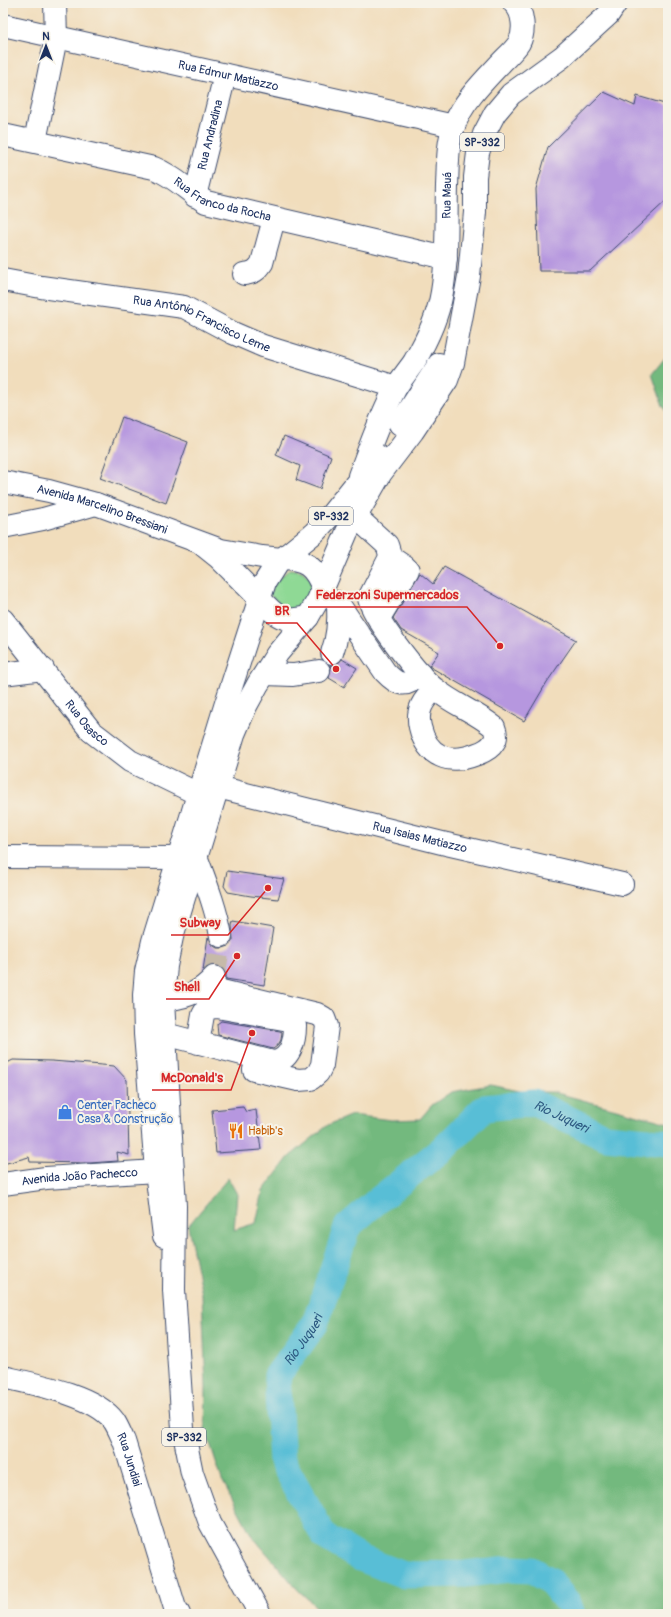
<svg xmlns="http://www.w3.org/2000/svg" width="671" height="1617" font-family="Pangolin,sans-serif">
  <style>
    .green { fill: #8fd995; stroke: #55847a }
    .forest { fill: #73b97e; stroke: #47746e }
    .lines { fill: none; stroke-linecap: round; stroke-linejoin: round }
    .river { stroke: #58bed6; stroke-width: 27 }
    .building { fill: #b697df }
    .minor-tunnel { stroke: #c6baa9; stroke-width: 22; stroke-dasharray: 22 11; stroke-linecap: butt }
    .minor-casing { stroke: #3b496c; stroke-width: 24 }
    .major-casing { stroke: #3b496c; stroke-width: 24 }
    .minor { stroke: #fff; stroke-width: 22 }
    .major { stroke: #fff; stroke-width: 22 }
    .labels { text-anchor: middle; stroke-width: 4; stroke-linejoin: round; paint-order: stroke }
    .shield { fill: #f7f3e8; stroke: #5d6a87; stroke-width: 1 }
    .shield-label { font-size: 11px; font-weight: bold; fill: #1b2f5e }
    .street-label { font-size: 12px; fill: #1b2f5e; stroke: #f7f3e8 }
    .shop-label { font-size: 12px; fill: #366cbe; stroke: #f7f3e8; text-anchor: start }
    .food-label { font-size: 12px; fill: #c56008; stroke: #f7f3e8; text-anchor: start }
    .water-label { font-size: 13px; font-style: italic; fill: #2d5a82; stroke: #f7f3e8 }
    .leader { fill: none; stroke: #d62828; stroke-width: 1.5 }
    .callout-dot { fill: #d62828; stroke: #f7f3e8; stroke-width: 1.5 }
    .callout-label { font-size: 13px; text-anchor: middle; font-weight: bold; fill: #d62828; stroke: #f7f3e8; stroke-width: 4; stroke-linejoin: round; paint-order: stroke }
  </style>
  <rect width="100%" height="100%" fill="#f7f3e8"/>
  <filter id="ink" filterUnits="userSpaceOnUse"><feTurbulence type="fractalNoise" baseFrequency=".025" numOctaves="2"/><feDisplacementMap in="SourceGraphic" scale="8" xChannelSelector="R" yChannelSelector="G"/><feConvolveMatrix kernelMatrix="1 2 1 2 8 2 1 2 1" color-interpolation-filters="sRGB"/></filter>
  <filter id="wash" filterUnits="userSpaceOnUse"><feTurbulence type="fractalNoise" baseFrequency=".012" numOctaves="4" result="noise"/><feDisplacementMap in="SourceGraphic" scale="16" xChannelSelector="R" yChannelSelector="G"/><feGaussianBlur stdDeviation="0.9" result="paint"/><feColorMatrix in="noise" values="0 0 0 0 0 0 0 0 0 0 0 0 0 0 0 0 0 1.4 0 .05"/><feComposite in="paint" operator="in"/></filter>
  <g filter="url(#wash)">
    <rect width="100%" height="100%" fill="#f1ddbc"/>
    <polygon class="green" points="290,569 302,571 310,578 311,589 304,606 288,612 269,594 277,580"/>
    <g class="forest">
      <polygon points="668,354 668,413 663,406 652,374"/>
      <polygon points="491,1085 524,1092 553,1092 668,1123 668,1614 324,1614 298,1590 252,1536 222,1480 205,1428 206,1388 202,1295 188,1226 228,1178 237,1194 234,1230 256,1223 263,1191 289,1157 328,1125 352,1115 391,1120 420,1119 432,1105 451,1092"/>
    </g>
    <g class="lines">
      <path class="river" id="s1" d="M572,1614l-4,-11 -19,-23 -17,-10 -22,-1 -45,5 -61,1 -44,-17 -36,-22 -42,-75 -5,-85 38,-52 32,-97 30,-26 69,-55 38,-38 50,-5 72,34 62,6"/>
    </g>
    <g id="blocks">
      <g class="building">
        <polygon points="604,92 635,106 637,96 668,105 668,199 590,271 539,271 536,189 548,147"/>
        <polygon points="122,417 188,442 166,503 100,478"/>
        <polygon points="284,436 331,456 320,489 296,480 300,466 276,455"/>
        <polygon points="444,567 576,640 547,682 524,721 432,668 429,666 439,652 401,630 393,618 420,573 433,584"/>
        <polygon points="342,659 357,668 344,687 329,678 331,669 330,665 335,665"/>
        <polygon points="227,871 284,879 278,899 251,896 228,892 224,886"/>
        <polygon points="233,921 273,928 264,985 226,979 226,973 223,968 217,965 210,965 203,970 208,937 211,944 217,948 223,948 229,946 233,940 232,926"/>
        <polygon points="221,1021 280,1031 282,1032 281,1040 277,1046 273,1049 218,1035 217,1024"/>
        <polygon points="13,1060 52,1061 114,1066 127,1080 129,1155 117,1152 118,1161 90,1163 30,1162 29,1157 3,1164 3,1065"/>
        <polygon points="243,1107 246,1112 256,1110 261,1150 216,1153 212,1110"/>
      </g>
    </g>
  </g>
  <g filter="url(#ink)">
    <use href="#blocks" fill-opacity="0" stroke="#3b496c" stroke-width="1"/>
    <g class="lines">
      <polyline class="minor-tunnel" points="214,977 221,936"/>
      <g class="minor-casing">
        <g id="minor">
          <path id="s2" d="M3,25l451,101"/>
          <path id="s3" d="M3,135l151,33c22,9 33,23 52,34l240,56"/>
          <polyline points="35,141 56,38 55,3"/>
          <path id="s4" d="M195,196l30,-121"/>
          <path d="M244,274c9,-1 13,-3 18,-11l12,-44"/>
          <path id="s5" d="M3,280l38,7 143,20 49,26 30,13 133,41"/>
          <path id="s6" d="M359,476c11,-29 21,-59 36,-87 5,-9 13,-18 19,-27 13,-22 24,-45 28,-70 6,-35 4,-71 5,-106 1,-19 0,-42 7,-60 8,-23 28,-43 45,-61 6,-7 15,-14 20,-22 6,-11 5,-31 -5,-40"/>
          <path id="s7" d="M3,482l46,9 47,13 125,46 41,7 20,2"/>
          <path d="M355,516l32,29c2,6 4,10 1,16l-19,37c2,17 51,80 66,91 18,15 41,23 59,38 2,5 3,11 0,15 -4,7 -11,10 -17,12 -28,11 -50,3 -57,-27 -4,-17 3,-27 15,-38"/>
          <polyline points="3,527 43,519 96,504"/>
          <polyline points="204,546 219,558 260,599"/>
          <path d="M338,603l47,69c12,13 21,17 35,2"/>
          <polyline points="379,618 408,570 405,567 390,557"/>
          <path id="s8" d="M3,620l88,111 39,30 68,33"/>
          <path d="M332,653c6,-16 7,-33 6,-50l-2,-1"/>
          <polyline points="3,674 43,669"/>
          <polyline points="265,674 293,675 319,671"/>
          <path id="s9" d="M218,787l224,56 180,41"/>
          <path d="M196,856c10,27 20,52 25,80"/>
          <polyline points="3,857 178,858"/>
          <polyline points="205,987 317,1014 324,1018 327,1026 322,1065 318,1073 311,1079 298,1080 254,1070"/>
          <path d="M163,1001c23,-5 35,-6 51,-24"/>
          <path d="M165,1034l108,28c17,-1 22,-21 22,-36l-6,-6 -72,-13 -10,1 -4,7 -5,28"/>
          <path id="s10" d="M3,1184l43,-6 110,-7"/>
          <path id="s11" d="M3,1377c31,7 92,18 111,44 4,6 7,14 10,20l51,167 4,6"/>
        </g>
      </g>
      <g class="major-casing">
        <g id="major">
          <polyline points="400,424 439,364"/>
          <path d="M282,559c24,1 32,7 41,29"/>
          <path d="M260,599c16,18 24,24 48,18"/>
          <polyline points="164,1236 156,1171 145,1034 144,995 146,971 153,941 226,703 265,582 277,563 314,533 330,516 378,456"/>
          <polyline points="260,1614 210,1523 192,1473 183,1429 174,1290 175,1206 163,1001 166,966 172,937 234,734 246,706 258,684 277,654 308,617 318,600 347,532 381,473 413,431 447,380 453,363 469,276 475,212 475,177 478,153 484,134 495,113 511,94 562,57 608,15 616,3"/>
        </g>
      </g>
      <use href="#minor" class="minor"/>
      <use href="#major" class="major"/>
    </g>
  </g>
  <defs>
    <g id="shop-bare" transform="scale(1.2)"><path d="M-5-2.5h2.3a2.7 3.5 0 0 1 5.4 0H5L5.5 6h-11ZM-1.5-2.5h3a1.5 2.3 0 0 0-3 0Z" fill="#3f7fe0" stroke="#f7f3e8" stroke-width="2.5" paint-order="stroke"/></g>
    <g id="restaurant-bare" transform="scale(1.2)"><path d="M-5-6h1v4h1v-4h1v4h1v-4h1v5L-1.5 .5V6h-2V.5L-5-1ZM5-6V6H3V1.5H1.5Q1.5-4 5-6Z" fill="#e8710a" stroke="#f7f3e8" stroke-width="2.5" paint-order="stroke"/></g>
  </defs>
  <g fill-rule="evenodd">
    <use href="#shop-bare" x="65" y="1112"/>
    <use href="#restaurant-bare" x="236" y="1131"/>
  </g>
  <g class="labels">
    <g class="shield">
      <rect x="460" y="133" width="44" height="18" rx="3"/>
      <rect x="309" y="507" width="44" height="18" rx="3"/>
      <rect x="162" y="1428" width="44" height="18" rx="3"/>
    </g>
    <g class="shield-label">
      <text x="482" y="146">SP-332</text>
      <text x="331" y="520">SP-332</text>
      <text x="184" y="1441">SP-332</text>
    </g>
    <g class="street-label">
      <text dy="4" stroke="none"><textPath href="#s2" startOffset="231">Rua Edmur Matiazzo</textPath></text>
      <text dy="4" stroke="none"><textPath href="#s4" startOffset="63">Rua Andradina</textPath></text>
      <text dy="4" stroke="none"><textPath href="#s6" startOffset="300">Rua Mauá</textPath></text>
      <text dy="4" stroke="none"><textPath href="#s3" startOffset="231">Rua Franco da Rocha</textPath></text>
      <text dy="4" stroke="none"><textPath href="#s5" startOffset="205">Rua Antônio Francisco Leme</textPath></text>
      <text dy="4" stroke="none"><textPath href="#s7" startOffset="103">Avenida Marcelino Bressiani</textPath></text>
      <text dy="4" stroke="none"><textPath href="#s8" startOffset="133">Rua Osasco</textPath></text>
      <text dy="4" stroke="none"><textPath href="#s9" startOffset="208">Rua Isaias Matiazzo</textPath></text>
      <text dy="4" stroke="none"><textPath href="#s10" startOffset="77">Avenida João Pachecco</textPath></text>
      <text dy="4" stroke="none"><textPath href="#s11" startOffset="163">Rua Jundiai</textPath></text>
    </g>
    <g class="shop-label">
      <text x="77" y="1109">Center Pacheco<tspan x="77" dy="14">Casa &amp; Construção</tspan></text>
    </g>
    <g class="food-label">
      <text x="248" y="1135">Habib's</text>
    </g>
    <g class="water-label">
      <text dy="5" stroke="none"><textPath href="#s1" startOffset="879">Rio Juqueri</textPath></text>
      <text dy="5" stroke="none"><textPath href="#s1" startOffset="495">Rio Juqueri</textPath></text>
    </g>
  </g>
  <path class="leader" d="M500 646L467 607H308M336 669L297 623H266M268 888L228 935H171M237 956L209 999H166M252 1033L231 1090H152"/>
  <g class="callout-dot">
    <circle cx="500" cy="646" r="4"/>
    <circle cx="336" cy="669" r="4"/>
    <circle cx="268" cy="888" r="4"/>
    <circle cx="237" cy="956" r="4"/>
    <circle cx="252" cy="1033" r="4"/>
  </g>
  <g class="callout-label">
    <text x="387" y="599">Federzoni Supermercados</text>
    <text x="282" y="615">BR</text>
    <text x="200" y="927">Subway</text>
    <text x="187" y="991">Shell</text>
    <text x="192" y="1082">McDonald's</text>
  </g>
  <rect width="671" height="1617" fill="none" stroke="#f7f3e8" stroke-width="16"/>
  <g transform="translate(46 46)" stroke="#f7f3e8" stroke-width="3" paint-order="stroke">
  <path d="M0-3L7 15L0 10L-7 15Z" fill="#1b2f5e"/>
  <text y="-6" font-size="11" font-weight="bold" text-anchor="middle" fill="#1b2f5e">N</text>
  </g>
</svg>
